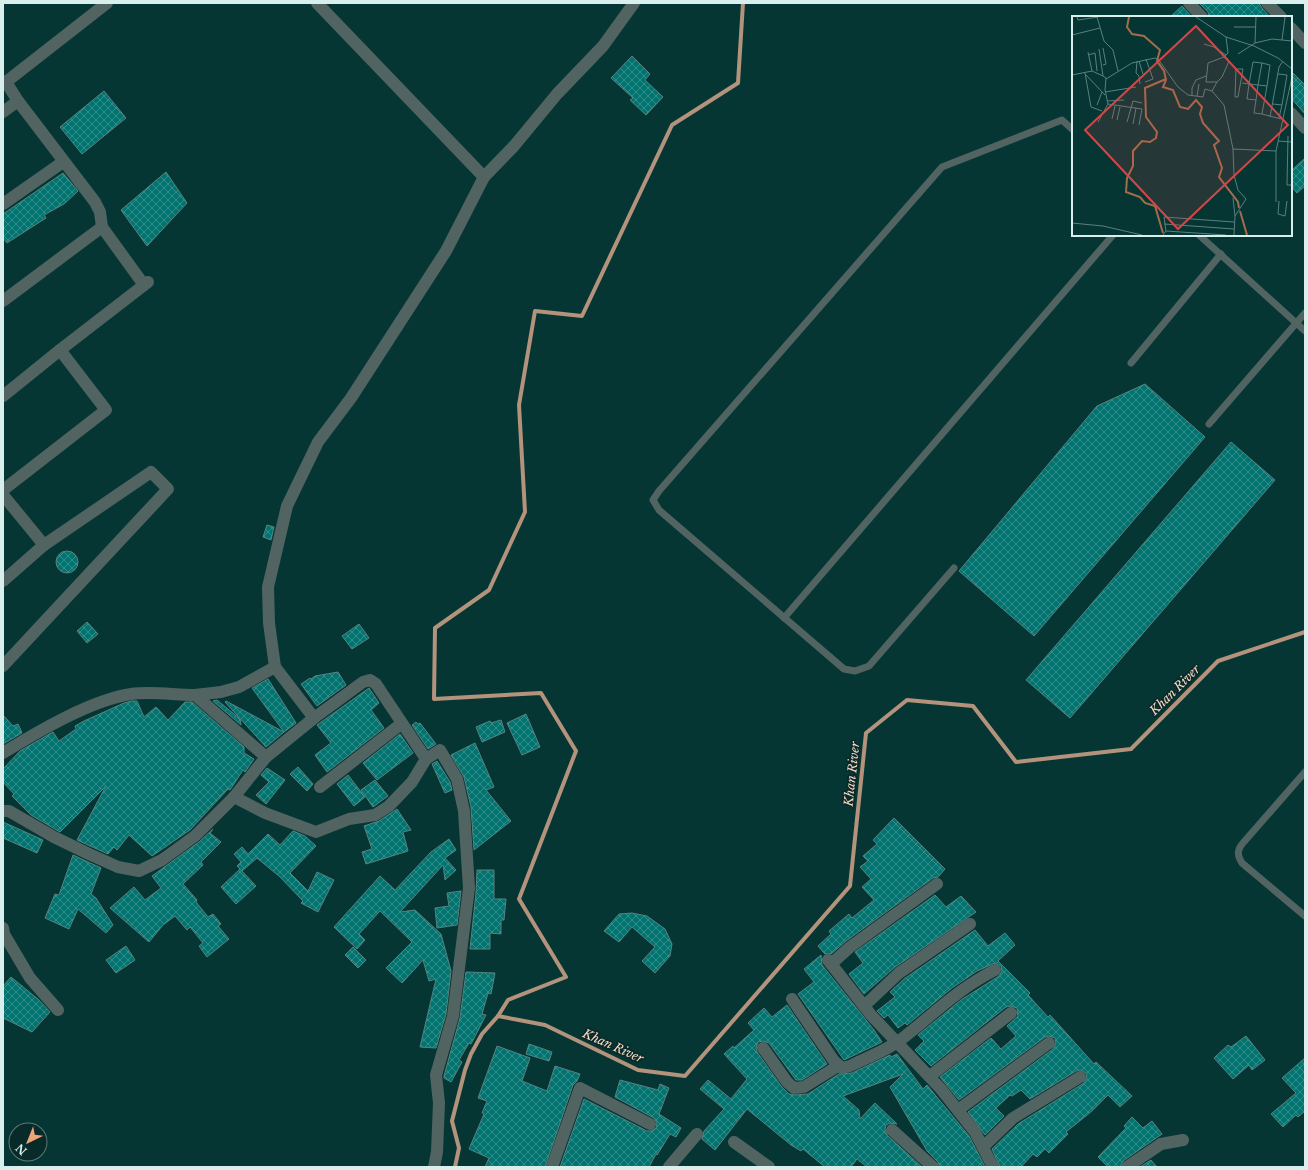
<svg xmlns="http://www.w3.org/2000/svg" width="1308" height="1170" font-family="'Libre Baskerville',serif">
  <style>
    .lines { fill: none; stroke-linecap: round; stroke-linejoin: round }
    .stream { stroke: #b4937c; stroke-width: 4 }
    .building { fill: url(#building-cross-hatch); stroke: #578380 }
    .lane { stroke: #526462; stroke-width: 7 }
    .street { stroke: #526462; stroke-width: 12 }
    .labels { text-anchor: middle; stroke-width: 3.5; stroke-linejoin: round; paint-order: stroke }
    .water-label { font-size: 12px; font-style: italic; fill: #fbd8c6; stroke: #082b29 }
    .inset-river { fill: none; stroke: #a56c4c; stroke-width: 2 }
    .inset-road { fill: none; stroke: #5a807e; stroke-width: 1 }
    .view { fill: #d64646; fill-opacity: 0.15; stroke: #d64646; stroke-width: 2 }
    .inset-edge { fill: none; stroke: #d8efed; stroke-width: 2 }
  </style>
  <defs>
    <pattern id="building-cross-hatch" width="8" height="8" patternUnits="userSpaceOnUse"><rect width="8" height="8" fill="#02736f"/><path d="M0 0l8 8M0 8l8-8" fill="none" stroke="#328e8b"/></pattern>
  </defs>
  <rect width="100%" height="100%" fill="#063634"/>
  <g class="lines">
    <g class="stream">
      <polyline points="498,1016 545,1025 638,1070 685,1076 850,886 866,733 907,700 973,706 1016,762 1131,749 1218,661 1305,632"/>
      <polyline points="455,1167 459,1148 452,1121 465,1070 471,1054 482,1034 498,1016 508,1000 566,977 519,899 576,751 541,693 434,699 435,628 489,590 525,512 519,405 535,311 582,316 672,125 738,83 743,3"/>
    </g>
  </g>
  <g class="building">
    <polygon points="1199,3 1259,3 1262,8 1270,17 1209,17 1208,12"/>
    <polygon points="1182,6 1192,17 1170,17"/>
    <polygon points="632,56 650,74 645,80 663,97 646,115 630,100 633,98 611,78"/>
    <polygon points="1291,71 1305,85 1305,114 1291,98"/>
    <polygon points="104,91 126,118 82,154 60,127"/>
    <polygon points="1305,158 1305,186 1297,193 1291,186 1291,171"/>
    <polygon points="166,172 187,203 147,246 121,210"/>
    <polygon points="63,173 78,191 64,204 44,215 46,218 7,243 3,238 3,214"/>
    <polygon points="1145,384 1205,437 1034,636 959,571 1097,406"/>
    <polygon points="1231,442 1275,480 1070,718 1026,680"/>
    <polygon points="267,525 274,527 271,540 263,537"/>
    <circle cx="67" cy="562" r="11"/>
    <polygon points="87,622 98,634 87,643 77,631"/>
    <polygon points="359,624 369,638 352,649 342,636"/>
    <polygon points="338,672 346,685 317,706 301,684 310,678 311,679 315,676"/>
    <polygon points="268,679 296,723 284,732 252,688"/>
    <polygon points="369,688 379,703 371,710 384,728 327,772 315,755 331,743 317,725"/>
    <polygon points="217,700 240,719 241,725 213,701"/>
    <polygon points="132,701 137,701 144,717 156,707 168,720 185,702 192,702 244,747 244,753 254,759 245,772 243,770 230,790 228,789 190,830 152,856 129,835 117,850 114,847 108,854 77,840 106,786 60,832 31,815 12,796 14,794 3,782 3,769 20,751 53,732 59,741 76,729 75,726 84,721 124,703"/>
    <polygon points="226,701 284,732 266,747 225,702"/>
    <polygon points="526,714 540,747 522,755 507,723"/>
    <polygon points="3,715 13,726 18,724 22,733 3,744"/>
    <polygon points="501,720 505,732 482,742 476,727 490,721 491,723"/>
    <polygon points="416,722 418,724 420,723 436,744 428,749 412,725"/>
    <polygon points="400,734 413,753 377,780 363,763"/>
    <polygon points="475,743 494,787 486,790 511,821 474,850 471,807 464,777 451,755"/>
    <polygon points="437,761 450,782 452,790 445,793 432,764"/>
    <polygon points="298,767 313,784 307,791 290,774"/>
    <polygon points="267,768 285,780 266,804 256,795 269,782 261,775"/>
    <polygon points="348,775 365,797 354,806 337,784"/>
    <polygon points="375,780 388,796 373,807 361,790"/>
    <polygon points="397,809 411,830 403,832 408,851 366,864 362,852 372,849 364,826 379,821"/>
    <polygon points="894,818 945,869 938,877 933,878 846,941 831,954 825,954 818,946 831,934 829,931 849,914 852,918 874,900 862,887 871,879 860,867 868,861 863,856 877,844 873,840"/>
    <polygon points="3,822 43,840 37,853 3,838"/>
    <polygon points="213,829 210,833 221,842 201,862 203,865 183,884 197,900 196,902 208,917 213,914 221,924 218,926 229,939 207,957 199,946 203,943 190,927 187,930 175,916 163,925 149,942 110,908 134,887 145,900 161,888 152,876 199,842"/>
    <polygon points="293,831 305,836 316,846 290,873 308,891 317,872 334,880 318,912 301,903 303,901 280,877 257,858 242,871 237,866 241,862 234,854 242,847 248,854 268,834 280,845"/>
    <polygon points="449,839 456,850 445,858 456,870 445,880 443,865 400,912 415,910 441,934 451,971 446,1014 436,1048 420,1047 436,979 429,981 423,960 402,983 386,968 412,942 380,911 359,934 365,940 357,949 334,927 380,876 395,890 431,852"/>
    <polygon points="73,855 101,868 91,894 96,898 113,925 106,933 78,909 69,929 45,918 55,894 59,895"/>
    <polygon points="240,869 256,886 236,904 221,887"/>
    <polygon points="477,870 494,870 494,899 506,899 504,920 501,920 501,934 490,933 490,949 470,949 476,893"/>
    <polygon points="461,891 457,925 437,928 435,908 449,906 447,893"/>
    <polygon points="935,895 946,907 961,896 976,912 895,967 864,994 849,974 863,963 855,952"/>
    <polygon points="632,913 647,916 665,929 672,944 670,956 655,973 642,961 655,947 632,927 619,942 604,931 619,914"/>
    <polygon points="975,930 988,946 1005,933 1015,945 998,961 1030,993 1028,995 1048,1017 1050,1015 1094,1064 1096,1062 1132,1096 1120,1107 1108,1095 1092,1111 1066,1132 1068,1134 1049,1153 1045,1149 1037,1157 1033,1154 1021,1167 1000,1167 992,1149 1018,1124 1084,1083 1087,1077 1086,1073 1080,1070 1076,1071 1030,1099 1021,1090 1012,1096 1010,1095 996,1108 1004,1116 985,1135 968,1112 1053,1049 1056,1043 1055,1038 1049,1036 1045,1037 959,1100 940,1077 991,1038 1001,1049 1016,1036 1007,1026 1018,1016 1017,1008 1010,1006 1006,1007 931,1066 915,1050 924,1041 918,1035 961,1000 999,976 1002,971 1001,966 995,963 977,971 952,988 907,1025 905,1023 898,1028 888,1015 884,1018 877,1011 895,997 890,992 904,979"/>
    <polygon points="126,946 135,960 116,973 106,960"/>
    <polygon points="353,947 366,960 358,968 345,955"/>
    <polygon points="821,955 822,965 874,1030 882,1042 844,1060 798,994 814,982 804,969"/>
    <polygon points="466,972 495,973 491,994 488,993 482,1014 486,1015 471,1044 469,1043 459,1060 462,1062 451,1082 444,1078 444,1076 460,1018"/>
    <polygon points="11,977 39,1000 50,1012 32,1032 3,1018 3,986"/>
    <polygon points="787,1005 827,1064 802,1080 796,1080 769,1043 763,1041 758,1042 756,1048 757,1052 781,1086 789,1094 795,1095 808,1094 839,1074 852,1073 890,1055 891,1057 897,1054 923,1089 927,1085 969,1136 985,1167 940,1167 938,1162 927,1151 890,1087 903,1074 843,1096 859,1110 860,1119 875,1103 897,1124 890,1123 886,1125 885,1129 887,1135 922,1167 867,1167 857,1159 851,1167 825,1167 803,1149 801,1151 791,1145 747,1109 715,1150 702,1139 704,1131 724,1109 700,1089 708,1080 731,1099 747,1079 724,1054 733,1046 734,1048 754,1030 748,1023 764,1008 772,1017"/>
    <polygon points="1246,1036 1265,1060 1252,1070 1249,1065 1233,1079 1214,1058 1228,1045 1231,1047"/>
    <polygon points="529,1044 552,1052 549,1061 526,1054"/>
    <polygon points="497,1046 530,1058 522,1081 547,1091 555,1066 580,1074 577,1081 573,1085 545,1167 485,1167 489,1158 469,1149 484,1114 482,1113 487,1101 478,1098"/>
    <polygon points="1305,1058 1305,1111 1298,1117 1296,1115 1283,1127 1271,1114 1296,1093 1282,1078"/>
    <polygon points="620,1080 658,1090 660,1084 669,1088 659,1114 681,1128 676,1137 670,1134 657,1155 656,1154 649,1167 560,1167 584,1099 647,1131 651,1131 656,1128 657,1123 654,1118 615,1097"/>
    <polygon points="1132,1117 1143,1128 1152,1121 1162,1134 1123,1161 1120,1167 1108,1167 1098,1157 1126,1128 1124,1126"/>
    <polygon points="1151,1160 1157,1167 1140,1167"/>
  </g>
  <g class="lines">
    <g class="lane">
      <polyline points="1199,235 1305,331"/>
      <polyline points="1131,363 1221,254"/>
      <polyline points="1209,424 1305,313"/>
      <polyline points="954,568 869,666 855,671 844,669 659,510 653,500 659,491 942,167 1062,120 1073,130"/>
      <polyline points="784,618 1113,235"/>
      <path d="M1305,772l-62,71c-6,7 -6,12 -1,20l63,53"/>
    </g>
    <g class="street">
      <polyline points="1189,3 1202,17"/>
      <polyline points="1267,3 1281,17"/>
      <polyline points="1291,28 1305,43"/>
      <polyline points="3,81 6,82 107,3"/>
      <polyline points="6,82 18,101 95,202 100,212 102,227"/>
      <polyline points="3,112 18,101"/>
      <polyline points="1291,113 1305,128"/>
      <polyline points="484,177 514,146 557,94 603,46 634,3"/>
      <polyline points="3,204 63,162"/>
      <polyline points="3,301 102,227 144,285"/>
      <polyline points="60,350 148,282"/>
      <polyline points="3,396 60,350 106,410 3,490"/>
      <polyline points="3,495 44,545"/>
      <polyline points="3,581 44,545 151,472 168,489 3,666"/>
      <polyline points="275,667 269,623 268,587 287,506 318,442 351,398 446,251 484,177 317,3"/>
      <polyline points="195,695 221,692 239,687 275,667 314,718 363,682 370,680 376,684 426,759 440,750 457,779 464,811 469,888 453,1016 436,1075 439,1103 437,1152 434,1167"/>
      <path d="M3,753c34,-21 88,-53 128,-59 20,-3 44,1 64,1l71,62 -32,40 -39,39 -33,24 -23,11 -21,-4 -29,-13 -35,-17 -45,-26h-6"/>
      <polyline points="266,757 314,718"/>
      <polyline points="320,787 401,724"/>
      <polyline points="234,797 265,813 316,832 349,819 375,815 389,806 412,782 426,759"/>
      <polyline points="3,928 4,934 30,978 58,1010"/>
      <polyline points="828,960 871,1015 941,1089 975,1132 993,1167"/>
      <polyline points="831,964 850,947 937,884"/>
      <path d="M792,999l42,62 8,7 8,-2c16,-8 35,-15 49,-25 34,-26 57,-51 96,-71"/>
      <polyline points="864,1006 899,973 970,924"/>
      <polyline points="763,1048 787,1082 794,1088 804,1087 838,1066"/>
      <polyline points="930,1076 1011,1013"/>
      <polyline points="958,1110 1049,1043"/>
      <polyline points="892,1130 933,1167"/>
      <polyline points="734,1142 769,1167"/>
      <polyline points="983,1147 1013,1118 1080,1077"/>
      <polyline points="552,1167 580,1088 650,1124"/>
      <polyline points="669,1167 697,1134"/>
      <polyline points="1127,1167 1161,1144 1183,1140"/>
    </g>
  </g>
  <g class="labels">
    <g class="water-label">
      <text transform="translate(1175 690) rotate(-45)" y="4">Khan River</text>
      <text transform="translate(852 774) rotate(-84)" y="4">Khan River</text>
      <text transform="translate(613 1046) rotate(24)" y="4">Khan River</text>
    </g>
  </g>
  <g transform="translate(1072 16)">
    <rect width="220" height="220" fill="#063634"/>
    <path class="inset-river" d="M57,1l-2,10 5,7 12,2 16,14 -3,11 7,10 2,9 -3,7 10,3 7,17 8,2 8,-9 6,7 -2,7 3,9 16,18 -5,4 8,23 -3,9 19,25 1,6M168,195l7,24M91,217l-8,-27 -10,-3 -5,-6 -14,-5 1,-14 6,-12v-15l9,-10 8,1 6,-4 1,-6 -11,-15 -1,-29 21,-9"/>
    <path class="inset-road" d="M5,1l1,3 20,-3M25,1l7,24 9,9 5,21M124,1l30,20 28,9 24,12 14,11M162,11h22M0,19l28,-7M210,24l3,-23M183,27l17,-4 20,2M132,28l10,3 12,8M27,33l4,27 3,2 -1,12 3,14 34,5M16,36l4,19 11,5M166,38l17,-11 1,-26M16,39l7,-2 2,18M153,40l4,5 -7,16 -5,5h-11l2,-19 16,-6 4,-4 -2,-16M65,45l-1,12 3,3 1,8M67,45l4,13M31,49l3,-1 -3,-16M164,53h7l-5,28h-3zM13,57l6,34 11,4M0,59l20,-4M14,59l19,20M34,63l26,-16 23,-5 3,1 20,28 10,8 15,2 2,-8 7,2 5,-9M73,66l8,-3 -7,-20M170,67l7,1 18,2 3,-21 -8,-2 -9,-1 -4,22 -2,15 9,1 2,-15 4,-22M140,75l12,14 9,44 43,2M33,76l31,-5M120,79v-7l4,-8 10,-4M125,80l2,-12M35,85l17,-1M201,88l9,1 5,-30 -9,-1M25,89l5,-13M182,97l8,1 5,-28M182,97l2,-13M190,98l19,5M198,101l9,-50 4,-6M207,102l3,-13M40,103l3,-13M45,104l3,-13M26,106l10,-18M55,106l6,-21 9,2M61,108l3,-16M67,109l3,-16M216,120l-1,49h5M206,125l14,1M161,133l1,26 4,15 8,9 -11,17 -1,19M161,182l2,18M207,185l-1,13 7,2 2,-15M204,186v-51l16,-74M0,207l31,3 39,9M92,208l70,5M94,215l-2,-14 70,5M91,219l3,-4 60,4"/>
    <path class="view" d="M124,10l92,99 -110,104 -93,-99z"/>
    <rect width="220" height="220" class="inset-edge"/>
  </g>
  <rect width="1308" height="1170" fill="none" stroke="#d8efed" stroke-width="8"/>
  <g transform="translate(28 1142) rotate(223)"><circle r="19" fill="#082b29" stroke="#5b7977"/>
  <path d="M0-3L7 15L0 10L-7 15Z" fill="#efa378"/>
  <text y="-6" font-size="11" font-weight="bold" text-anchor="middle" fill="#d8efed">N</text>
  </g>
</svg>
